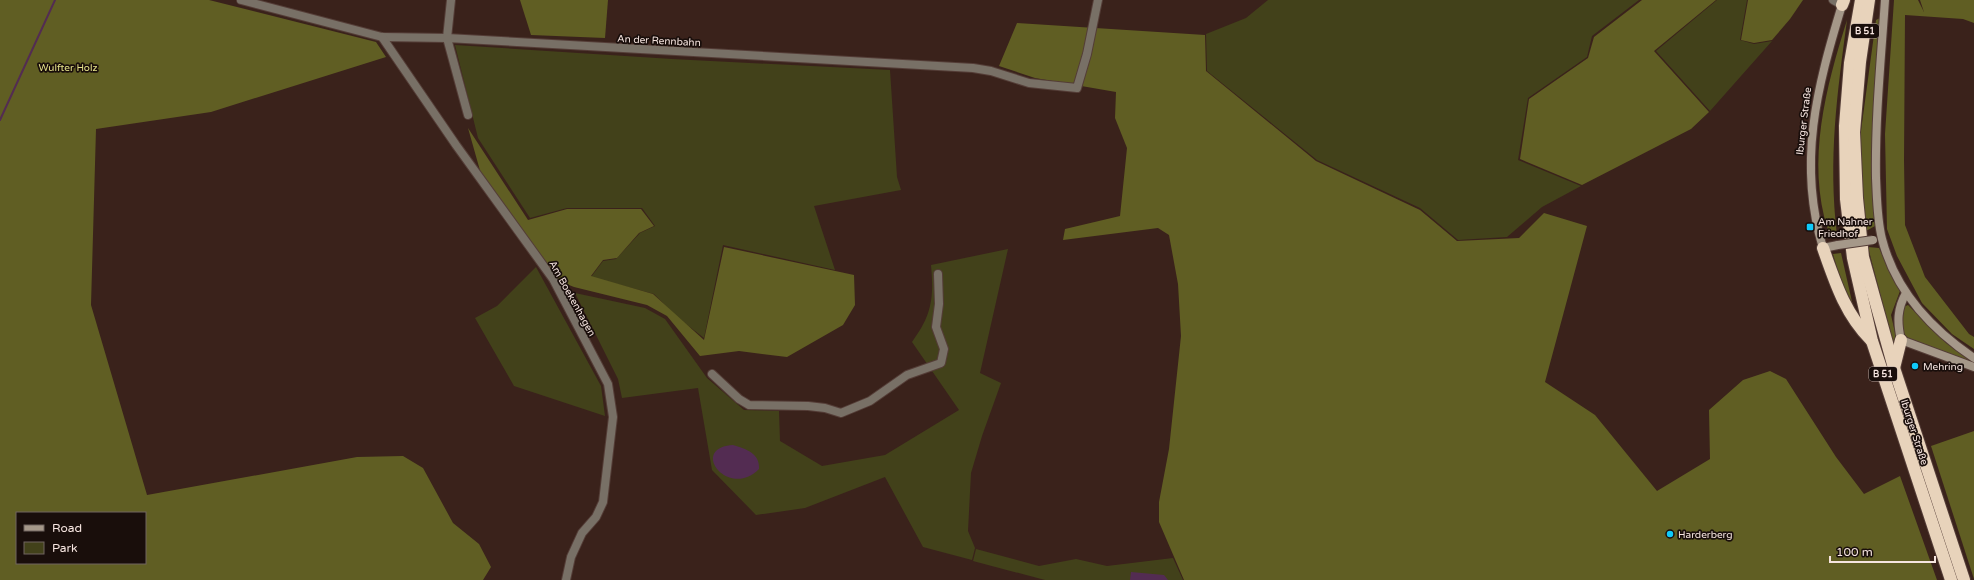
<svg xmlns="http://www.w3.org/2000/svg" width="1974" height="580" font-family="'Varela Round',sans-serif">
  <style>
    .green { fill: #42411a }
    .forest { fill: #605e23; fill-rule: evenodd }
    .water { fill: #532c52 }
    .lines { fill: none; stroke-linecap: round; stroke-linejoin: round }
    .stream { stroke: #532c52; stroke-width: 2 }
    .street-casing { stroke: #543d37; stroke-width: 10 }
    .secondary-casing { stroke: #543d37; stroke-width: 10 }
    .highway-casing { stroke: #543d37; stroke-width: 14 }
    .street { stroke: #787066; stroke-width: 8 }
    .secondary { stroke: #a59889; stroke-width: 8 }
    .highway { stroke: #e8d3bb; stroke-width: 12 }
    .secondary-bridge-casing { stroke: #543d37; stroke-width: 10; stroke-linecap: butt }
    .secondary-bridge { stroke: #a59889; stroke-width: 8 }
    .poi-dot { fill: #0fcafa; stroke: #190e0b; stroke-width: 1.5 }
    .labels { text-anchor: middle; stroke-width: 3.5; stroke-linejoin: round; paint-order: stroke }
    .shield { fill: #190e0b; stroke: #b4a4a0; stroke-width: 1 }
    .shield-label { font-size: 9px; font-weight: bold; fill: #f6e5e0 }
    .street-label { font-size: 10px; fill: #f6e5e0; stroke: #190e0b }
    .park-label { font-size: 10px; fill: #e5e28a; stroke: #190e0b }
    .poi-label { font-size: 10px; fill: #f6e5e0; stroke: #190e0b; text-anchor: start }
  </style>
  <rect width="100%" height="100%" fill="#3a221b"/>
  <g class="green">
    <polygon points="1268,0 1639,0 1592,36 1587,57 1528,98 1518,160 1581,186 1542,207 1507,237 1458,240 1420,208 1317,160 1207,71 1206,34 1246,18"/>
    <polygon points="1717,0 1747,0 1740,40 1754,44 1772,41 1710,111 1656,51"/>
    <polygon points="455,45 672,59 890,70 897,177 901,190 814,206 835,270 723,245 704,338 677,317 654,294 591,277 603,261 616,259 640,233 655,226 642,208 567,208 530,218 478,138"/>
    <path d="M1008,249l-28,124 21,10 -19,53 -11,37 -3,58 7,17 -3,12 -49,-13 -38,-70 -80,31 -49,7 -44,-45 -14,-82 -76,10 -4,-19 -43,-86 70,15 20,11 42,59 37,32 35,1 1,30 42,25 63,-11 74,-45 -47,-68c20,-27 22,-44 19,-77z"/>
    <polygon points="536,267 601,386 605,416 514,386 475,318 497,306"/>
    <polygon points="976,549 1039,566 1076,559 1107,566 1173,558 1183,580 1045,580 973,561"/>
  </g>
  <g class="forest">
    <path d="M0,0h209l167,42 10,15 -175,55 -115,17 -5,176 56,190 210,-38 46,-1 20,12 30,55 26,21 12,23 -8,13h-483zM17,513h128v50h-128z"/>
    <polygon points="520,0 608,0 605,38 531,35"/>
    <polygon points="1642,0 1716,0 1654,51 1709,112 1691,129 1582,185 1520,159 1529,99 1588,58 1594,37"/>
    <polygon points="1748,0 1803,0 1790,19 1772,40 1754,43 1741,40"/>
    <polygon points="1894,0 1918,0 1924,12 1920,0 1974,0 1974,23 1963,19 1905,15 1904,160 1905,225 1925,277 1969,334 1974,337 1974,349 1952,334 1922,303 1897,256 1887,229 1885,134"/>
    <polygon points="1880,18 1873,166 1875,226 1866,231 1861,199 1860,138 1876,20"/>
    <path d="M1847,20c-10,75 -19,138 -10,215l-9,-5c-22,-69 -2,-143 19,-210z"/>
    <polygon points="1017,23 1205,35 1206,71 1316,161 1420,210 1457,241 1519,238 1544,213 1587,226 1545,382 1595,415 1657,491 1710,459 1709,410 1743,380 1770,371 1786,379 1836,457 1864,494 1900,476 1937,580 1184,580 1159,522 1159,502 1169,449 1181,336 1178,284 1169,235 1158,228 1063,240 1065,229 1120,216 1127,148 1115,118 1116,92 1035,78 999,66"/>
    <polygon points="468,128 528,220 567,209 641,209 654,226 639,233 617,258 603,260 591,276 653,294 704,340 724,247 854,275 855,305 843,325 787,357 739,351 700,356 667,316 647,305 574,287 554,279 481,174"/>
    <polygon points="1868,247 1879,248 1900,291 1891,315 1896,337 1893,344"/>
    <polygon points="1841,253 1853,306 1840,279 1833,254"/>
    <polygon points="1908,305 1946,343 1974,363 1906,337 1900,325 1901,308"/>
    <polygon points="1974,431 1974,579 1931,446"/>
  </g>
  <g class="water">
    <path d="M733,445c13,4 27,8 26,24 -30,31 -71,-21 -26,-24z"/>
    <polygon points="1131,572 1164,575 1168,580 1130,580"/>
  </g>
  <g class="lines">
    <polyline class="stream" points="0,120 55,0"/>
    <g class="street-casing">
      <g id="street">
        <polyline points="241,0 382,37 447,38 973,68 991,71 1029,83 1077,88 1087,54 1098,0"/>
        <polyline points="451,0 447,38 468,115"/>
        <polyline points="1833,0 1842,5"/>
        <polyline points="382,37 456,145 553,279 608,384 613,417 603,502 596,517 582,533 571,557 566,580"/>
        <polyline points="712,374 739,399 749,405 808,406 825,408 841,413 870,401 907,375 941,363 944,349 936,327 939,304 938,274"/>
      </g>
    </g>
    <g class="secondary-casing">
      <g id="secondary">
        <path d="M1885,0c-4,59 -10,119 -9,178 1,20 1,41 6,61 13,51 49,90 92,119"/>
        <path d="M1838,245l-15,3c-26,-85 -6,-161 19,-243"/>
        <path d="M1906,293c-9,16 -9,29 -5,47l73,27"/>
      </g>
    </g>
    <g class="highway-casing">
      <g id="highway">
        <polyline points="1861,0 1850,63 1845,126 1846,199 1853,258 1872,341 1951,580"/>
        <polyline points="1869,0 1860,62 1854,132 1857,198 1863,257 1894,368 1964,580"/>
        <polyline points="1842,5 1844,0"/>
        <path d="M1823,248c12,34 22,66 48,92"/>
        <polyline points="1894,368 1901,340"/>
      </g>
    </g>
    <use href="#street" class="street"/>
    <use href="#secondary" class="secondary"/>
    <use href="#highway" class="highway"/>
    <g class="secondary-bridge-casing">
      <polyline id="secondary-bridge" points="1838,245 1873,240"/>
    </g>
    <use href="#secondary-bridge" class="secondary-bridge"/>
  </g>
  <g class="poi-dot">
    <rect x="1806" y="223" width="8" height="8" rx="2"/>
    <circle cx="1915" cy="366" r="4"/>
    <circle cx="1670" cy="534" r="4"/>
  </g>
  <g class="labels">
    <g class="shield">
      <rect x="1851" y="24" width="28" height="14" rx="3"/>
      <rect x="1869" y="367" width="28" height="14" rx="3"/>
    </g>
    <g class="shield-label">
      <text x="1865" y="34">B 51</text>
      <text x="1883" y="377">B 51</text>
    </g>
    <g class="street-label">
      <text transform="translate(659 40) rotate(3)" y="4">An der Rennbahn</text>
      <text transform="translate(1803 121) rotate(-83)" y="4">Iburger Straße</text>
      <text transform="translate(573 298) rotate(61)" y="4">Am Boekenhagen</text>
      <text transform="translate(1915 432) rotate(72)" y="4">Iburger Straße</text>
    </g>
    <g class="park-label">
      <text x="68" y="71">Wulfter Holz</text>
    </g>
    <g class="poi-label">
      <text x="1818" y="225">Am Nahner<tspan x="1818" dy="12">Friedhof</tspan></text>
      <text x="1923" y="370">Mehring</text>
      <text x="1678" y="538">Harderberg</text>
    </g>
  </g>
  <rect x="16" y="512" width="130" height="52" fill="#190e0b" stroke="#716460"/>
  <rect x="24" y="525" width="20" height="6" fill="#a59889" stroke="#716460"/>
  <text x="52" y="532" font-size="12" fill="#f6e5e0">Road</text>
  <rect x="24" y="542" width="20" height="12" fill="#42411a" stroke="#716460"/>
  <text x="52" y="552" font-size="12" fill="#f6e5e0">Park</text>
  <path d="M1830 556v6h105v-6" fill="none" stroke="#f6e5e0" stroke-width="2"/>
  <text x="1836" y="556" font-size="12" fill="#f6e5e0" stroke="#190e0b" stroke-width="3" paint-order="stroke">100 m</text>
</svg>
